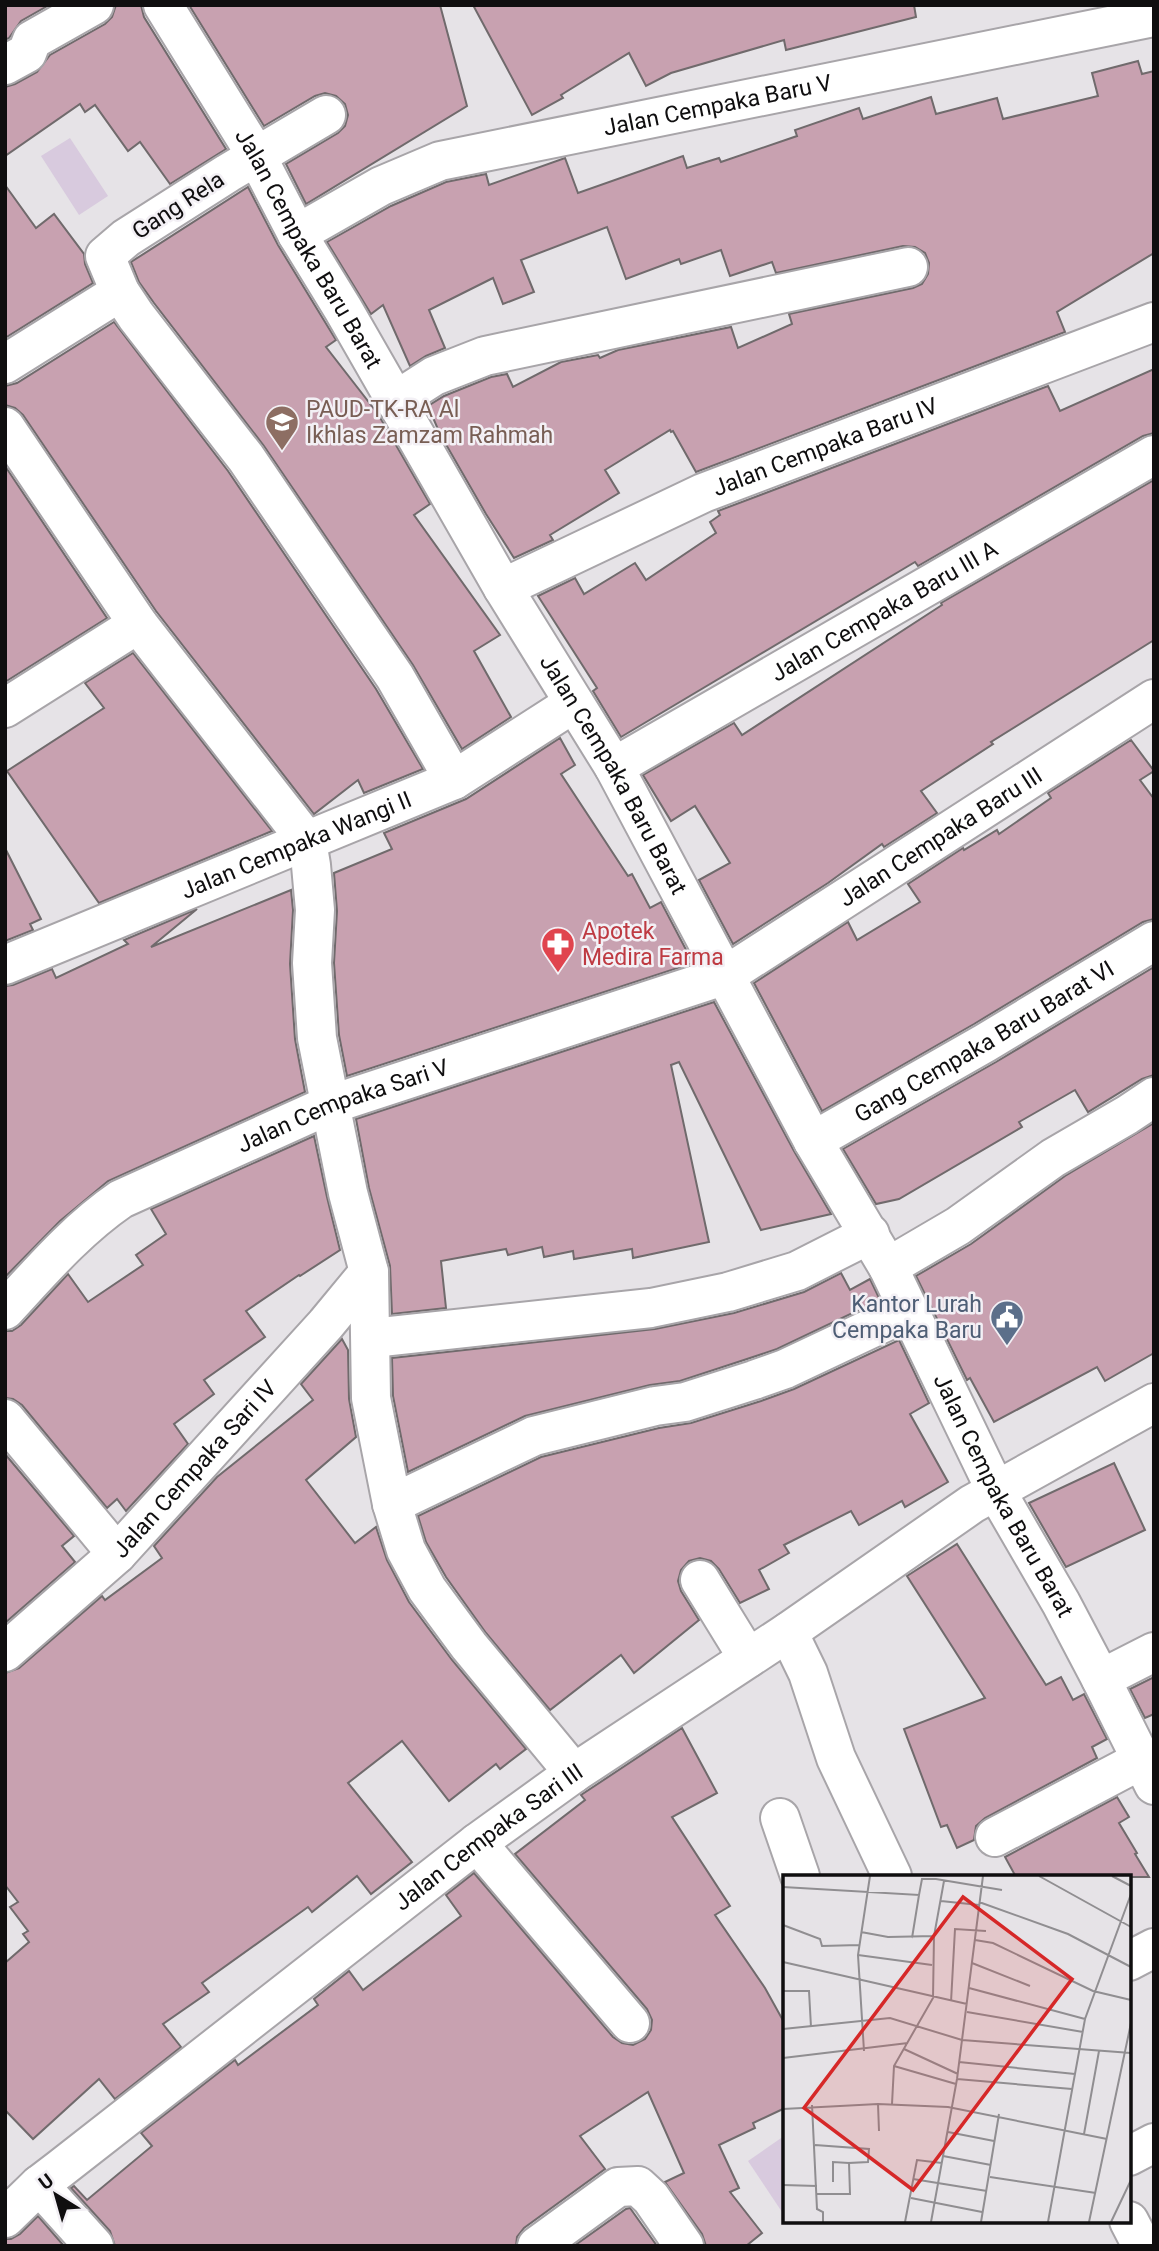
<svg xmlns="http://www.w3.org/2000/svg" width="1159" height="2251" font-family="Roboto,sans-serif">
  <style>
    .green { fill: #d8cade }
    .building { fill: #c8a1b0; stroke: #706a6c; stroke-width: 2 }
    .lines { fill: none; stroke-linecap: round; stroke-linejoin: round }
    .minor-casing { stroke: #a8a5a9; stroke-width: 42 }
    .minor { stroke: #fff; stroke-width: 38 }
    .labels { text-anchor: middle; stroke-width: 5; stroke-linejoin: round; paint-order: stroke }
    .street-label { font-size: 23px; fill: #0f0e0f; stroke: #f3f0f5 }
    .education-label { font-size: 23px; fill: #785e54; stroke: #f3f0f5; text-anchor: start }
    .health-label { font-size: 23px; fill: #be3a42; stroke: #f3f0f5; text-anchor: start }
    .service-label { font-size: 23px; fill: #4e5e75; stroke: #f3f0f5; text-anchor: end }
    .inset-road { fill: none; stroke: #908e91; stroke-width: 2 }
    .view { fill: #d62828; fill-opacity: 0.15; stroke: #d62828; stroke-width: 3.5 }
    .inset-edge { fill: none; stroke: #0f0e0f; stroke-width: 3.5 }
  </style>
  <rect width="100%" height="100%" fill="#e6e3e7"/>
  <g class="green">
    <polygon points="70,138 108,196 79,215 41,156"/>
    <polygon points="784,2136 784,2215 748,2161"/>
  </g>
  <g class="building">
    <polygon points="5,5 49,5 21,21 9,38 5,40"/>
    <polygon points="116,5 141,5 144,17 226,149 170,184 140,142 128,151 95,105 85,112 80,104 5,156 5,87 15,84 37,72 50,55 105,24 112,17"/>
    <polygon points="189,5 440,5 467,106 306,204 286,164 338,133 345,126 348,115 345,104 336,96 325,93 315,96 264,126"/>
    <polygon points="473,5 914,5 916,17 786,50 784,40 671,73 646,86 629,53 561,95 563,98 532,115"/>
    <polygon points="1138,61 1142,74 1154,71 1154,253 1057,312 1065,332 696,472 673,431 671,432 670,430 605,470 619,493 550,535 553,540 514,558 486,514 440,434 428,406 444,396 491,377 507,374 513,387 561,362 598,355 600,358 618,350 731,327 738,348 792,324 789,314 913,288 922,284 928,274 929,263 925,253 915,247 903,246 776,273 772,262 730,276 721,250 681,264 679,259 626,279 607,227 521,260 534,292 503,304 493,278 429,310 445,348 426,356 410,366 383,305 371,314 327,242 391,206 446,182 486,174 489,185 565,158 578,193 683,156 687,168 719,158 721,162 797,136 795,130 859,108 863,119 931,97 936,114 997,98 1003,119 1098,96 1092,73"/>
    <polygon points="5,185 36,228 54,214 84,254 85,264 93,283 5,338"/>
    <polygon points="248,187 278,245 336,340 326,347 378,414 430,504 414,515 500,635 474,651 511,717 462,749 413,665 264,446 154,303 139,282 131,262"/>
    <polygon points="114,322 228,471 376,689 423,769 364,793 358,780 314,814 156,611 23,415 15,408 5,405 5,386 17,383"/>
    <polygon points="1154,369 1154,433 1143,436 918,566 915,562 621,737 593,691 597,688 538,596 575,578 584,594 635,563 646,580 716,533 710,522 720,515 718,511 1048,386 1060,411"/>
    <polygon points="5,466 107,618 5,682"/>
    <polygon points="1154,480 1154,640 991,742 993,744 921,791 937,813 884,847 882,844 828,883 733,944 699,880 730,863 695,806 671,821 643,775 734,723 742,735 942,605 941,603"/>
    <polygon points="133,653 272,831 99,903 7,771 104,708 85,683"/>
    <polygon points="560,738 575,765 561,774 628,876 632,874 650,908 661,902 693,963 347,1076 339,1035 334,963 337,911 334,873 392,849 384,833 466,799"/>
    <polygon points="1131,740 1154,771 1140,780 1154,799 1154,919 1143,922 974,1024 822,1111 754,983 848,922 857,940 920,902 908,884 963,848 964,850 997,830 999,834 1051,798 1048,793"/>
    <polygon points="5,848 41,919 30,924 33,930 5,941"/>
    <polygon points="291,890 293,910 290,964 295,1039 305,1092 108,1181 60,1221 5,1277 5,986 13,985 52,969 56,978 128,944 124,940 197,909 151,947"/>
    <polygon points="1154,967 1154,1075 1142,1079 1088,1112 1075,1090 1019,1122 1022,1127 899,1199 876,1204 843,1149 996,1062"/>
    <polygon points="714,1002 794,1151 831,1214 761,1230 679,1062 671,1065 709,1242 633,1258 632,1249 574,1259 573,1251 544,1257 542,1247 508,1255 506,1249 441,1261 446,1308 392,1314 390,1266 369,1188 356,1119"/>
    <polygon points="1154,1123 1154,1353 1105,1381 1097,1367 994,1422 970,1378 967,1380 916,1276 971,1244 1065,1176"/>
    <polygon points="314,1136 327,1197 340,1250 300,1276 299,1275 246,1311 265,1337 204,1380 214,1394 174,1424 188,1444 126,1511 117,1499 107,1508 22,1405 13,1399 5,1398 5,1331 12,1331 21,1325 68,1274 88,1302 143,1265 136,1255 166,1234 151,1209"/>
    <polygon points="841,1273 850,1290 870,1279 880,1300 777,1349 747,1359 680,1381 650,1385 525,1416 408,1472 393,1396 392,1358 655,1329 734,1313 804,1292"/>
    <polygon points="342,1339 348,1350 349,1399 356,1437 306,1480 355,1543 376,1527 387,1560 409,1602 452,1660 526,1749 500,1769 496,1764 449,1801 402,1741 348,1783 412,1862 371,1894 357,1876 312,1912 308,1907 202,1983 209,1992 163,2024 181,2047 115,2099 99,2079 33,2139 5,2110 5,1963 29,1942 23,1934 28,1931 10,1907 18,1902 5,1885 5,1673 19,1668 102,1596 105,1600 162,1558 154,1546 217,1477 313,1400 301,1384"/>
    <polygon points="899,1340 929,1403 910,1414 948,1482 905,1507 902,1501 859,1525 851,1511 784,1545 789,1553 759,1570 769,1589 740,1603 719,1569 711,1561 700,1558 689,1561 681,1570 678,1581 681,1591 699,1620 634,1673 621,1655 550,1710 486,1633 446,1577 426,1542 418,1516 541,1457 659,1428 691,1423 761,1401 794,1389"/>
    <polygon points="5,1454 74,1536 62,1546 75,1562 5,1623"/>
    <polygon points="1114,1463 1145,1530 1066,1567 1029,1503"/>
    <polygon points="957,1544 1046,1685 1061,1677 1073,1700 1084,1694 1107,1739 1092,1747 1097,1758 985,1818 976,1826 974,1840 957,1848 947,1825 941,1827 904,1729 985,1698 907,1576"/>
    <polygon points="1154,1677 1154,1714 1145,1718 1130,1689"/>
    <polygon points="682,1728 717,1793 672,1817 730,1906 715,1915 765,1988 785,2024 785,2108 753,2123 755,2128 719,2145 739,2188 730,2192 762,2233 746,2246 706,2246 702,2234 665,2182 684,2173 648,2092 580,2136 605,2169 524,2228 517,2237 516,2246 115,2246 110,2231 71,2188 74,2186 87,2200 152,2146 141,2133 235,2060 238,2065 318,2005 314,1999 349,1971 363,1990 461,1916 446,1895 474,1873 613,2037 622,2043 633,2045 645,2039 651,2030 652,2020 647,2009 515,1854 585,1800 581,1795"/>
    <polygon points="1117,1797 1129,1817 1119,1823 1137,1853 1135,1854 1149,1877 1016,1877 1005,1857"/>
    <polygon points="630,2208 657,2246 574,2246 626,2209"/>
    <polygon points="38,2216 64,2246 5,2246 5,2239 11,2239 20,2234"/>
  </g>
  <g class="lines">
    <g class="minor-casing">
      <g id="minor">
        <path id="s1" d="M163,5l93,150 41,79 46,75 160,279 111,179 199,374 75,126 108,224 65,112 40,76 53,106"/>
        <polyline points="5,65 27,53 32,40 94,5"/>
        <polyline points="326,115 228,173 126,238 105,256 120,292 136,316 246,458 395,677 454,780"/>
        <path id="s2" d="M297,234l84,-48 59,-25 714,-144"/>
        <polyline points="5,364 120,292"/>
        <polyline points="395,401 434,376 485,356 908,267"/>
        <polyline points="5,427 138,624 307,841 311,865 315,910 312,963 317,1038 348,1193 369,1272 371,1398 392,1504 406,1550 427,1589 469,1646 574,1773"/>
        <path id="s3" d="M503,588l200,-95 451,-171"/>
        <polyline points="5,708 138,624"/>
        <path id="s4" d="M614,767l540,-312"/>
        <path id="s5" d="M5,965l449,-185 120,-77"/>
        <path id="s6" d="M813,1141l172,-98 169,-102"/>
        <polyline points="888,1267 958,1226 1053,1158 1127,1115 1154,1097"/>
        <path id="s7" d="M5,1310c37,-40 71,-80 116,-111l208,-94 397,-130 428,-276"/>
        <polyline points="372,1338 651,1308 728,1292 797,1271 870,1234"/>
        <polyline points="5,1419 117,1554"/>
        <polyline points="392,1504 534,1436 655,1406 685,1402 754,1380 785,1369 908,1311"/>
        <polyline points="700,1580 748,1658"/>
        <polyline points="788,1632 808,1673 836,1758 892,1876"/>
        <path id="s8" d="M5,1652l112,-98 209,-230 43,-52"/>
        <polyline points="1101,1679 1154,1652"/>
        <polyline points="780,1818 800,1876"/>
        <polyline points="995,1837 1141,1760"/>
        <polyline points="477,1843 630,2023"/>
        <polyline points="1129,1961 1154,1948"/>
        <polyline points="1129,2156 1154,2143"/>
        <polyline points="39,2185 94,2246"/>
        <path id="s9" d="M5,2218l34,-33 21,-16 417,-326 97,-70 214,-141 184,-128 182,-101"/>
        <polyline points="1129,2221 1142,2246"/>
        <polyline points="537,2246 618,2187 638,2186 651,2198 684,2246"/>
      </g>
    </g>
    <use href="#minor" class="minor"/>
  </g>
  <defs>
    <g id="school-pin" transform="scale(1.75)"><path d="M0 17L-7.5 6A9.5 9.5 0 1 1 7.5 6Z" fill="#8d6e63" stroke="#f3f0f5"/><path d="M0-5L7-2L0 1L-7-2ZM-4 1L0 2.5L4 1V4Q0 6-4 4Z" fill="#fff"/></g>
    <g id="pharmacy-pin" transform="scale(1.75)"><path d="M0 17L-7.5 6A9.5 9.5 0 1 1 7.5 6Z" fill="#e0444e" stroke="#f3f0f5"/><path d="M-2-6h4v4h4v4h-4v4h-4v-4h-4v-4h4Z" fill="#fff"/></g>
    <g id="civic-pin" transform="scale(1.75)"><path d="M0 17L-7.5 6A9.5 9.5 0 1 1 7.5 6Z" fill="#5c6f8a" stroke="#f3f0f5"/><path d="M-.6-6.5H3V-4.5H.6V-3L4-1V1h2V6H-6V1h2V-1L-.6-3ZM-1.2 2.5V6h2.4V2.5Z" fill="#fff"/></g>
  </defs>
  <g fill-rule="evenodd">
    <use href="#school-pin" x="282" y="422"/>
    <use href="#pharmacy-pin" x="558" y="944"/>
    <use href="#civic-pin" x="1007" y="1317"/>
  </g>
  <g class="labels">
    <g class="street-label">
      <text dy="8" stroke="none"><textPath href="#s2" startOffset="444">Jalan Cempaka Baru V</textPath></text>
      <text transform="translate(178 205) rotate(-33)" y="8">Gang Rela</text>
      <text dy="8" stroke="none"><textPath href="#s1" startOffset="284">Jalan Cempaka Baru Barat</textPath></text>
      <text dy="8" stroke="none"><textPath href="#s3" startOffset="352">Jalan Cempaka Baru IV</textPath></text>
      <text dy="8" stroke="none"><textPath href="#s4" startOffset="312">Jalan Cempaka Baru III A</textPath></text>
      <text dy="8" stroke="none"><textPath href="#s1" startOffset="892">Jalan Cempaka Baru Barat</textPath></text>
      <text dy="8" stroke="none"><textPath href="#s7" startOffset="1062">Jalan Cempaka Baru III</textPath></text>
      <text dy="8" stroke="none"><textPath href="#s5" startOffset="315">Jalan Cempaka Wangi II</textPath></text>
      <text dy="8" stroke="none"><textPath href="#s6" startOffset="198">Gang Cempaka Baru Barat VI</textPath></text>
      <text dy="8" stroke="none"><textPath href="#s7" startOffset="402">Jalan Cempaka Sari V</textPath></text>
      <text dy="8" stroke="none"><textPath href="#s8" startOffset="264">Jalan Cempaka Sari IV</textPath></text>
      <text dy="8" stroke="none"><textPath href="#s1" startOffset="1712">Jalan Cempaka Baru Barat</textPath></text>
      <text dy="8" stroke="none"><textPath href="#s9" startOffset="616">Jalan Cempaka Sari III</textPath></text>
    </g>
    <g class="education-label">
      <text x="306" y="417">PAUD-TK-RA Al<tspan x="306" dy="26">Ikhlas Zamzam Rahmah</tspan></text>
    </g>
    <g class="health-label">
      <text x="582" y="939">Apotek<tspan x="582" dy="26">Medira Farma</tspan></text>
    </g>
    <g class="service-label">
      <text x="982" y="1312">Kantor Lurah<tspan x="982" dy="26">Cempaka Baru</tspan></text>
    </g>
  </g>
  <g transform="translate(783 1875)">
    <rect width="348" height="348" fill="#e6e3e7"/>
    <path class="inset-road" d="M256,1l92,51M329,1l19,10M0,12l136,8 3,-16h14l66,11M158,26l38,4M196,27l89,32 63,33M0,50l37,14 2,7 37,-1M78,57l27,5 46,-1M129,63l7,-43M192,65l18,3 100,48 38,9M75,80l74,10M0,87l184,42M189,88l58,23M186,113l116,31M0,116h26l2,36M168,127l4,-73 31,2M184,137l116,20M0,154l107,-11 72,22 169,13M121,174l54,25M81,176l-6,-96 12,-79M0,183l125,-15M176,187l116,12M111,191l62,18M174,204l115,10M95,229l1,27M109,229l2,-38 39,-68 1,-62 10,-55M29,230l5,104 6,3v10M0,234l95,-5 70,3 159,32M165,257l46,9M301,259l15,-83M32,270l54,4 -1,13 -19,1 1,31h-33M160,281l48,9M207,302l106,16M130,304l74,12M50,307v-20l16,1M0,310l34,1M128,323l71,14M122,347l12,-62 25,3M148,347l26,-143 26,-203M198,347l18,-108M265,347l37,-203 46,-125M306,347l42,-199M328,347l20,-42"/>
    <path class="view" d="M180,22l109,82 -159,211 -109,-82z"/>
    <rect width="348" height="348" class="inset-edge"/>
  </g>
  <rect width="1159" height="2251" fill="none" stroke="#0f0e0f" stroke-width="14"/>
  <g transform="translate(56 2195) rotate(323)" stroke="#f3f0f5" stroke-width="5" paint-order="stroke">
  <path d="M0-5L12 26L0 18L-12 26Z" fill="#0f0e0f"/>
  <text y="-10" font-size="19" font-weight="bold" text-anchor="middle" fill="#0f0e0f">U</text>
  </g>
</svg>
